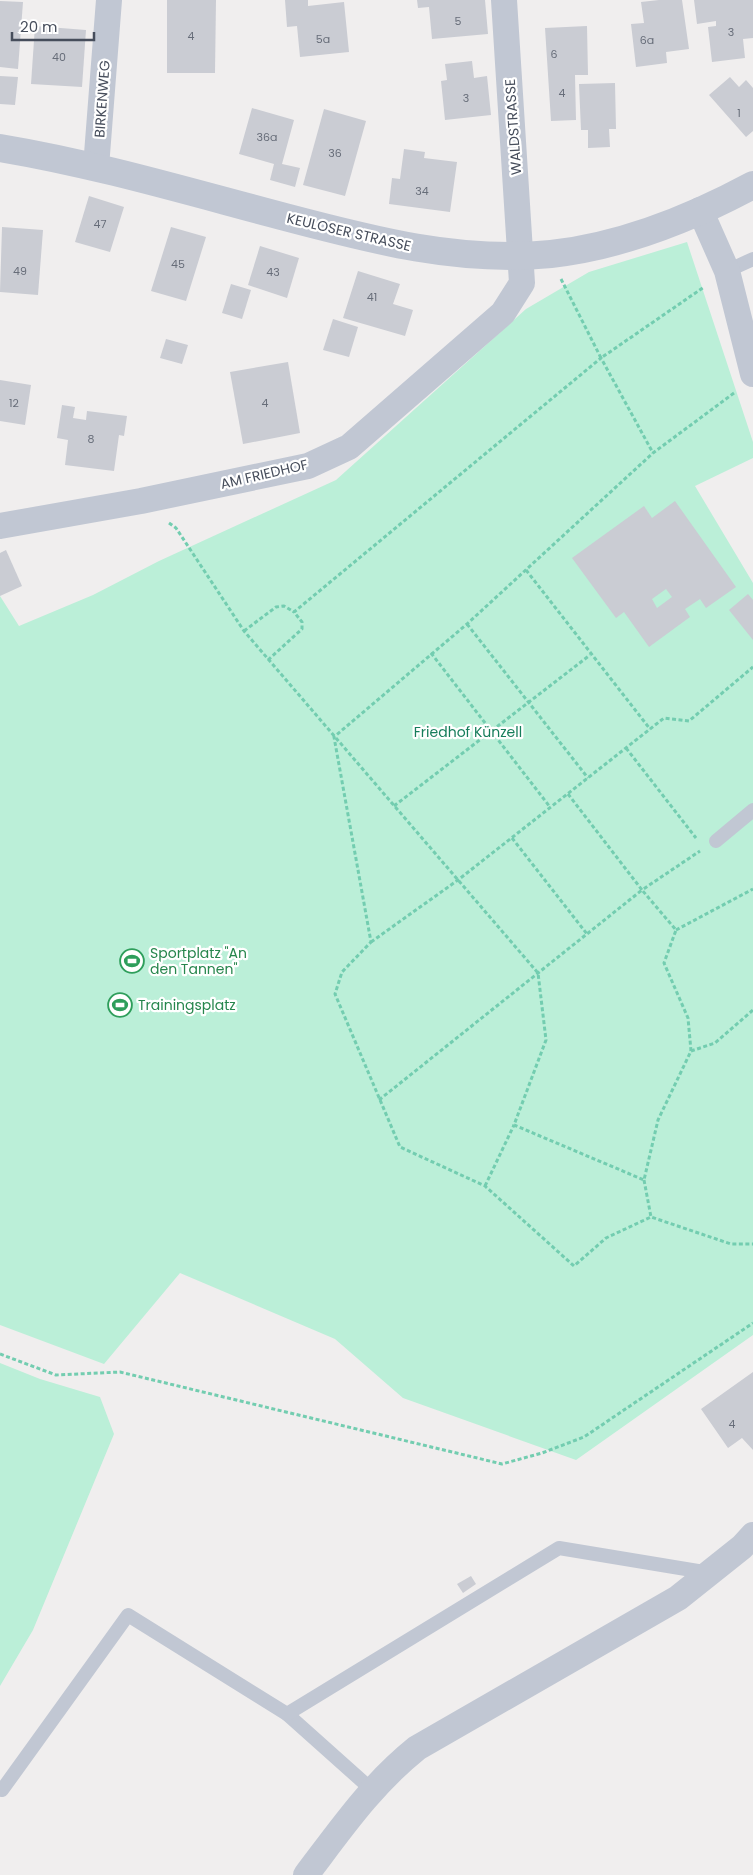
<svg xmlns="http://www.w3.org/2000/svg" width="753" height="1875" font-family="Poppins,sans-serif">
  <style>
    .green { fill: #bbefd8 }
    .building { fill: #caccd3; fill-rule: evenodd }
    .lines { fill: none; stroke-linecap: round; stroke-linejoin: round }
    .path { stroke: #73cdb0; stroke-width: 3; stroke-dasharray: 4 2.5; stroke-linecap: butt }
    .service { stroke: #c1c7d3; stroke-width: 14 }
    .minor { stroke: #c1c7d3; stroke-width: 26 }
    .tertiary { stroke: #c1c7d3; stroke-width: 28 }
    .labels { text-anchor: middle; stroke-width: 4.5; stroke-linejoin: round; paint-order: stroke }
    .number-label { font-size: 11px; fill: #676d79 }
    .street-label { font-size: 14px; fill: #464d5b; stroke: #fff }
    .park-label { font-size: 14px; fill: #167d5b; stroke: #fff }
    .leisure-label { font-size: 14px; fill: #27864d; stroke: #fff; text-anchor: start }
  </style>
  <rect width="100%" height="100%" fill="#f0eeee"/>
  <g class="green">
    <polygon points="687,242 753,442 753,458 695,486 753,583 753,1335 576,1460 403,1398 335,1339 180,1273 104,1364 0,1325 0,596 19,626 93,595 159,561 336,480 526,309 589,272"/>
    <polygon points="0,1363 40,1379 100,1397 114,1434 33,1630 0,1686"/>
  </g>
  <g class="building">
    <polygon points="167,0 216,0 215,73 167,73"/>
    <polygon points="285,0 308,0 308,6 344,2 349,52 300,57 297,26 287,27"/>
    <polygon points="417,0 485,0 488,34 432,39 429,7 418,8"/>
    <polygon points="659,0 682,0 689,49 666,52 667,63 636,67 631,24 644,23 641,2"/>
    <polygon points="694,0 753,0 753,38 743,39 745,58 712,62 708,27 716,26 716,21 697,24"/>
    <polygon points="0,1 23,2 18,69 0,67"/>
    <polygon points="35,26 86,30 82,87 31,84"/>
    <polygon points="587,26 588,75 575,75 576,120 551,121 545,28"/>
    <polygon points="472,61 474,78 487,76 491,115 445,120 441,81 447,80 445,64"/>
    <polygon points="0,76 18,77 15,105 0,104"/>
    <polygon points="730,77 739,87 746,80 753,88 753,131 746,137 709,95"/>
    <polygon points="615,83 616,129 609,129 610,147 588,148 588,130 581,130 579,84"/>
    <polygon points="252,108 294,120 282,164 300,168 295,187 270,180 274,164 239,154"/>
    <polygon points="324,109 366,121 345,196 303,185"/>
    <polygon points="404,149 425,152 424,158 457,162 450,212 389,204 392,178 400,179"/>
    <polygon points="89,196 124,207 110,252 75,242"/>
    <polygon points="2,227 43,230 38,295 0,292"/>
    <polygon points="171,227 206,237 186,301 151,291"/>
    <polygon points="260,246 299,258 287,298 248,285"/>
    <polygon points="358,271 400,284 393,304 413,310 405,336 343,318"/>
    <polygon points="231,284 251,290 242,319 222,313"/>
    <polygon points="333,319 358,327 349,357 323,350"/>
    <polygon points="166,339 188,345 182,364 160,358"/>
    <polygon points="288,362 300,433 243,444 230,372"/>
    <polygon points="0,380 31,385 25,425 0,421"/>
    <polygon points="62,405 75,407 73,418 86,420 87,411 127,416 124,436 119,435 114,471 65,465 68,440 57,438"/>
    <path d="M675,501l61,86 -30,21 -6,-9 -15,10 5,8 -41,30 -25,-35 -8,6 -44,-60 72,-52 8,12zM666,589l6,8 -15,11 -5,-9z"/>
    <polygon points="6,550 22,586 0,596 0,553"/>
    <polygon points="748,594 753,600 753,640 729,610"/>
    <polygon points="753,1372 753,1450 742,1438 728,1448 701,1409"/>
    <polygon points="471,1576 476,1584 463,1593 457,1584"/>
  </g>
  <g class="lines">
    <g class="path">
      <polyline points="561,279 601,358 704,287"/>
      <polyline points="734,393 653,453 467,624 334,737 371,942 342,972 335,994 400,1147 485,1186 574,1266 606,1238 651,1217 731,1244 753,1244"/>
      <polyline points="169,523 176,528 244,631 538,973 546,1040 514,1125 644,1180 658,1120 691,1051 715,1043 753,1010"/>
      <polyline points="526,570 650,729"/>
      <polyline points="467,624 588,778"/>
      <polyline points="244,631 276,607 284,606 294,612"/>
      <polyline points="431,653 550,807"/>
      <polyline points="268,660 302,629 302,622 294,612 601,358 653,453"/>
      <polyline points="626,748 696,838"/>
      <polyline points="568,794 642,890 700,851"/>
      <polyline points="394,806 590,655"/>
      <polyline points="512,838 587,934"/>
      <polyline points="676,930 753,889"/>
      <polyline points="371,942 458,880 664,718 689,721 753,667"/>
      <polyline points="379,1100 642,890 676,930 664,963 688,1018 691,1051"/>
      <polyline points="644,1180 651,1217"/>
      <polyline points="485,1186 514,1125"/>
      <polyline points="0,1354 56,1375 120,1372 502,1464 542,1453 584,1437 753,1323"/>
    </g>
    <g class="service">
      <polyline points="727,271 753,259"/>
      <polyline points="716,841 753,810"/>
      <polyline points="287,1714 371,1789"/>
      <polyline points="2,1790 128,1615 287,1714 559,1548 710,1573"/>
    </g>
    <g class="minor">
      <polyline points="96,167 109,0"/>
      <polyline points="700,210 727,271 753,374"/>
      <polyline points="0,526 141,501 308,466 349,447 503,313 522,283 504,0"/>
      <path d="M306,1875c35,-46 65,-90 111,-127l261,-150 64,-51 11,-12"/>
    </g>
    <path class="tertiary" d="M0,148c96,16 190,44 285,69 87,23 174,46 266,37 71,-8 139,-35 202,-69"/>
  </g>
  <defs>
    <g id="stadium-ring" transform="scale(1.25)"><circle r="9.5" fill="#fff" stroke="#2e9e5b" stroke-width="1.5"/><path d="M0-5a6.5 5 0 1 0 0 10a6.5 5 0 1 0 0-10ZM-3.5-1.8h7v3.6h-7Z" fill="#2e9e5b"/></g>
  </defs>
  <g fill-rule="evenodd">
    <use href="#stadium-ring" x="132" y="961"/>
    <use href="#stadium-ring" x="120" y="1005"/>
  </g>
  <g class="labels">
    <g class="number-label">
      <text x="458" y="25">5</text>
      <text x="731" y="36">3</text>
      <text x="191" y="40">4</text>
      <text x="323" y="43">5a</text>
      <text x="647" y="44">6a</text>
      <text x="554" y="58">6</text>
      <text x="59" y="61">40</text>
      <text x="562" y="97">4</text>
      <text x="466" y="102">3</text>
      <text x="739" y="117">1</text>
      <text x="267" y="141">36a</text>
      <text x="335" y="157">36</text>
      <text x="422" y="195">34</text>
      <text x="100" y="228">47</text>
      <text x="178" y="268">45</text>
      <text x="20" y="275">49</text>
      <text x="273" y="276">43</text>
      <text x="372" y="301">41</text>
      <text x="14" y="407">12</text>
      <text x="265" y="407">4</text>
      <text x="91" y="443">8</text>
      <text x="732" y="1428">4</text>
    </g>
    <g class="street-label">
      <text transform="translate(102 99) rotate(-86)" y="5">BIRKENWEG</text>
      <text transform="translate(513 127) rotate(-94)" y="5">WALDSTRASSE</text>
      <text transform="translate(349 232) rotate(13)" y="5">KEULOSER STRASSE</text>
      <text transform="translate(264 474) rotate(-13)" y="5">AM FRIEDHOF</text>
    </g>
    <g class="park-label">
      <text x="468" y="737">Friedhof Künzell</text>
    </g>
    <g class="leisure-label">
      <text x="150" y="958">Sportplatz "An<tspan x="150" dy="16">den Tannen"</tspan></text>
      <text x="138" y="1010">Trainingsplatz</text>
    </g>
  </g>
  <path d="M12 32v8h82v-8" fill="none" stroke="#464d5b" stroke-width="2.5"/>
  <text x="20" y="32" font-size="15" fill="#464d5b" stroke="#ffffff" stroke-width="4" paint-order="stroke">20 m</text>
</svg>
